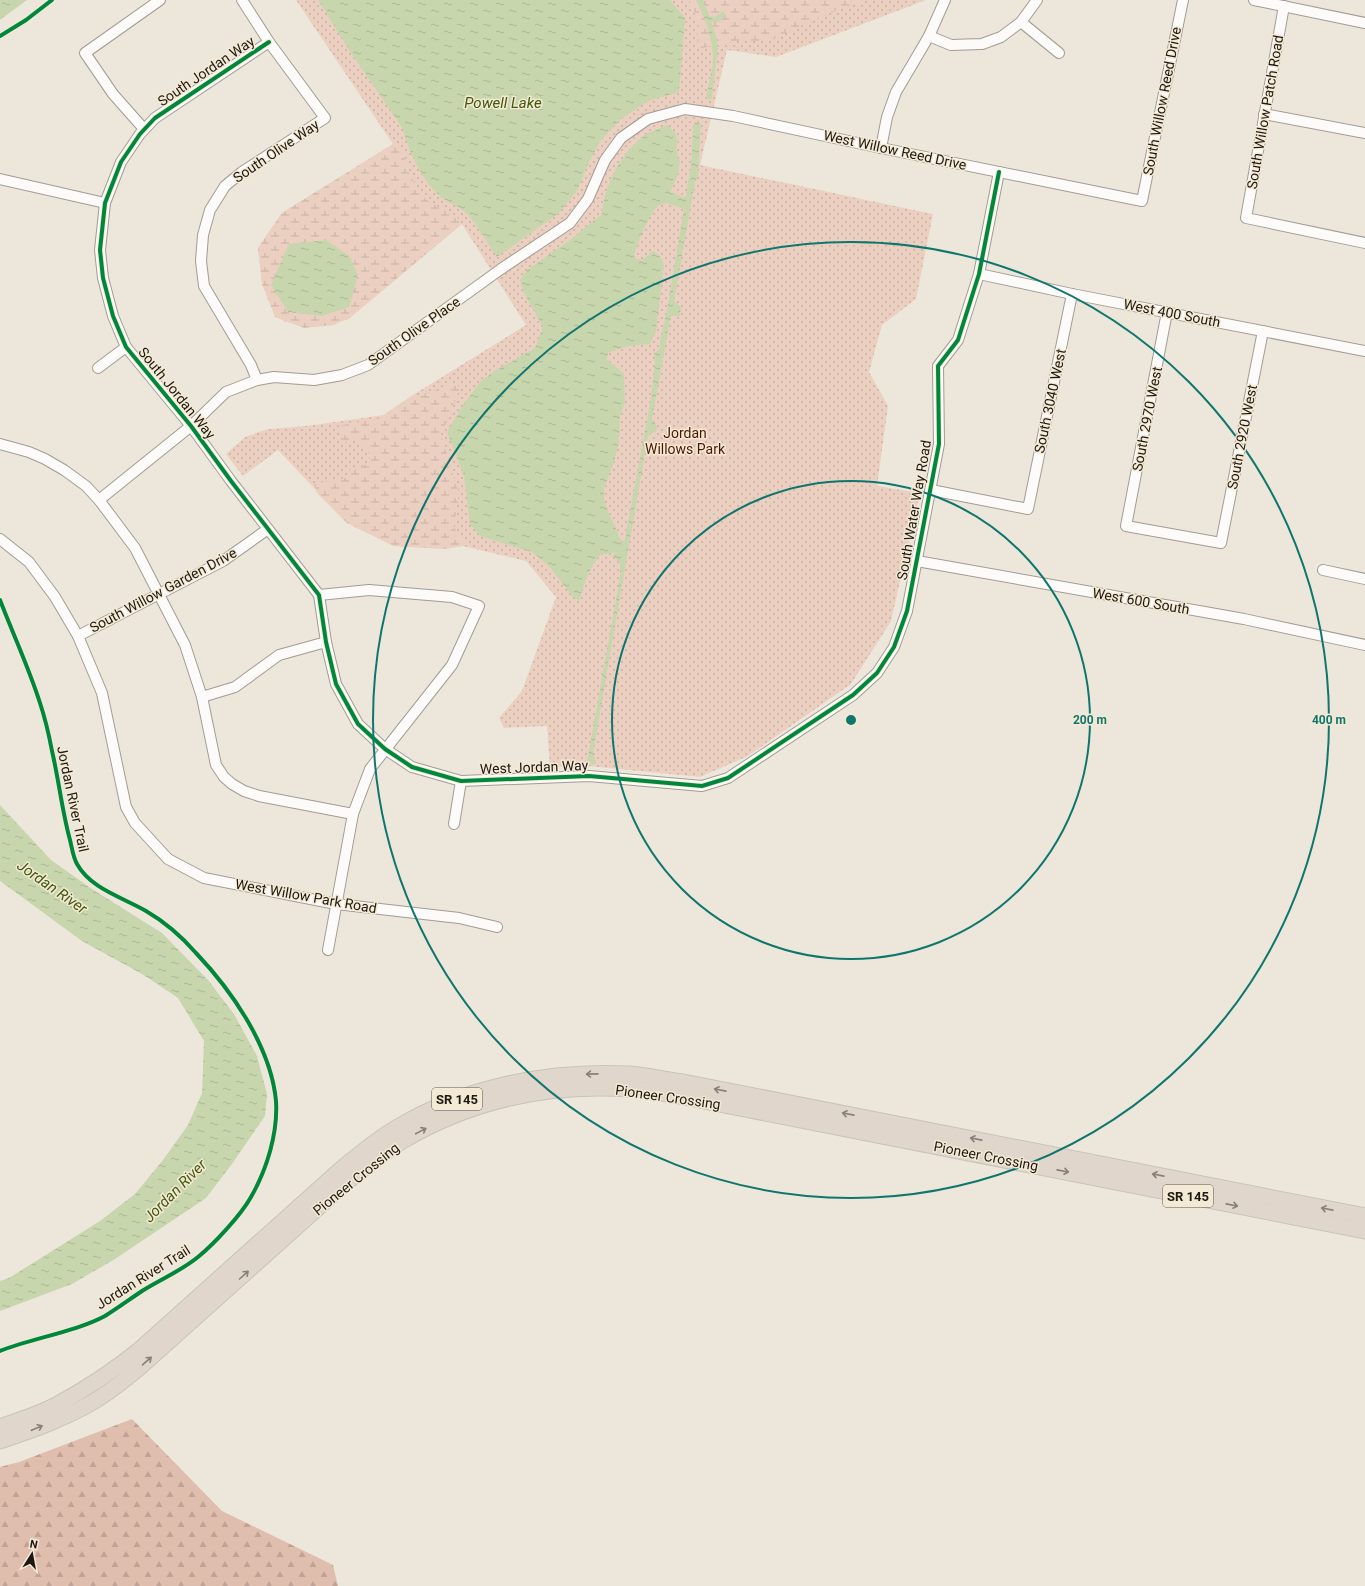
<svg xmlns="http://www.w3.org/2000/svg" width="1365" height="1586" font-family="Roboto,sans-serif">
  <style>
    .grass { fill: url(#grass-dots) }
    .forest { fill: url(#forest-firs) }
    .wetland { fill: url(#wetland-marsh) }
    .water { fill: url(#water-ripples); fill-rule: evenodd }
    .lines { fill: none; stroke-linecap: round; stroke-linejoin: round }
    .minor-casing { stroke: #a19c94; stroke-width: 12 }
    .highway-casing { stroke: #c7c4be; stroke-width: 17 }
    .minor { stroke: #fcfbfa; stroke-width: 10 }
    .highway { stroke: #e0d6cb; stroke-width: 15 }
    .cycleway-casing { stroke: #f4e9d4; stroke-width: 6 }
    .cycleway { stroke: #00873e; stroke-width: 4 }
    .oneway { stroke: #888178 }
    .ring { fill: none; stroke: #0f766e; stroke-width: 2 }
    .labels { text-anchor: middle; stroke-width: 3; stroke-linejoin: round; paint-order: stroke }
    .shield { fill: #f4e9d4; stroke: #5e574c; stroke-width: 1 }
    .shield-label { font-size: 13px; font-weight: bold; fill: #1d1912 }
    .street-label { font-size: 14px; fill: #1d1912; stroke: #f4e9d4 }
    .park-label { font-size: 14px; fill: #4a1802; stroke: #f4e9d4 }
    .water-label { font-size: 15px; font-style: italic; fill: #415a0b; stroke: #f4e9d4 }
    .centre { fill: #0f766e; stroke: #f4e9d4; stroke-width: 2 }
    .ring-label { font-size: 12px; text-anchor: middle; font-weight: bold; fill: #0f766e; stroke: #f4e9d4; stroke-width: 3; stroke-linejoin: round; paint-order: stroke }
  </style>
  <defs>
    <pattern id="grass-dots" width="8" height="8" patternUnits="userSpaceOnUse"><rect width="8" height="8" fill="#ebcfc1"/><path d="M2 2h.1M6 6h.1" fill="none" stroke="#c9b1a5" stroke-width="1.8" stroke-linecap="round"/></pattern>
    <pattern id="forest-firs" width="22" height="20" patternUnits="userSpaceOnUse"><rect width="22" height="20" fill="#e0bead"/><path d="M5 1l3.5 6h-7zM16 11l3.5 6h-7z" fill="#c0a394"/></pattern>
    <pattern id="wetland-marsh" width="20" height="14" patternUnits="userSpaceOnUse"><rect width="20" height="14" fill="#ebcfc1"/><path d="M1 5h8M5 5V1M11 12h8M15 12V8" fill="none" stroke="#c9b1a5"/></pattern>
    <pattern id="water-ripples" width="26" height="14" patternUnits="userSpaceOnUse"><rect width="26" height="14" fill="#c8d6ae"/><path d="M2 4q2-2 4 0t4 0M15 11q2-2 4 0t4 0" fill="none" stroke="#abb795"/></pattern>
  </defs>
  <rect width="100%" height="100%" fill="#ede7db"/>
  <polygon class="grass" points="296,0 926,0 776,57 727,50 700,165 933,214 916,299 882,325 869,372 888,406 877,486 920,493 891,621 851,684 748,756 700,777 588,766 550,767 547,726 504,728 499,718 522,691 556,597 526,561 463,546 445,549 394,546 347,523 278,450 243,476 226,454 245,437 268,429 306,426 384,415 413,395 526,325 462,224 347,320 320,324 284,322 262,284 258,248 282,213 393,144"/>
  <polygon class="forest" points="132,1419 222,1511 333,1565 338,1586 0,1586 0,1467 19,1462"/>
  <g class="wetland">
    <path d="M689,0h180l-32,10 -70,31h-30l-40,8c2,-17 1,-34 -8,-49z"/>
    <path d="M393,144l8,4c5,14 14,43 26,52 11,9 29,11 35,24l-110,92 -18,9 -30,3 -29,-11 -13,-33 -4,-36 24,-35z"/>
    <path d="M458,382l1,9 -18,44 18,58 -5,33 4,10 6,5 -1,5 -18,3 -51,-3 -47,-23 -30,-30 -3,-9 36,-7 -1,-7 22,-7 -4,-15 -7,-7c-7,-1 -11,2 -18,2l-3,-17 40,-8 34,-23 6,1z"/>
  </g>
  <g class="water">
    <polygon points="0,0 27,0 0,20"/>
    <path d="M318,0h352l15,18 -6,74 -31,9 -27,18 -20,21 -12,22 -12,29 -19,23 -61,43c-8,-11 -20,-33 -30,-43 -6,-7 -17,-11 -25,-16 -17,-13 -35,-48 -39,-69l-52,-76z"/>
    <path d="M696,0h7l7,17 6,-1 7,-4 3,3 -7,7h-8l6,17 1,9 -6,50 -2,2 -4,-1c2,-13 6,-27 7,-40 1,-17 -9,-44 -17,-59z"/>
    <path d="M695,122l6,1 -3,53 -3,6 -21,119 7,6 -1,9h-9l-19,103 5,8 -1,4 -8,5 -55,317 3,10 -3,2 -6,-3 33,-185v-13l-7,-9 4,-3 -17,3c-11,13 -16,30 -21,46l-7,-5 -23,-30 -17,-14 -52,-16 -10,-12 -6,-48 -17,-44 16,-27 17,-23 16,-12 39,-22 8,-21 -20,-36 -3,-11 7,-10 43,-30 32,-26c2,-28 18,-59 40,-77 6,-5 17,-8 25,-12l8,7 3,9 -2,8 4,12 -3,16 -7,15 16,6 1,-11 4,-20 2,-40zM667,203l17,6 -17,101 -7,31v7l-6,6 1,10 -4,34 -26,141 -3,4 -18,-42v-13l10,-26 5,-20 1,-26 5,-13 -1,-30 -17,-13 1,-7c14,-6 27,-8 42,-9l6,-13 8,-66 -4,-9 -7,-5 -11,9 -8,-2c1,-10 16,-46 24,-52 2,-1 6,-2 9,-3z"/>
    <polygon points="326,240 349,256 358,275 349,307 322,316 288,312 271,285 289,244"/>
    <polygon points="0,805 51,860 92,889 162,933 208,980 234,1014 257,1056 267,1094 265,1116 232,1164 206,1198 115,1259 72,1284 0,1311 0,1281 9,1278 100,1221 135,1194 163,1160 188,1125 202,1093 204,1041 178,998 142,974 82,941 0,881"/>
  </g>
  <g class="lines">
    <g class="minor-casing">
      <g id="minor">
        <polyline points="242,0 269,42 325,118 242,172 225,186 210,210 203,235 201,261 204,286 251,365 257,380"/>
        <polyline points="1254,0 1365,23"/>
        <polyline points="1284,6 1246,218 1365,243"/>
        <polyline points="1021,22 1059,53"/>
        <polyline points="929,36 951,45 982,44 1001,37 1021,22 1037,0"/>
        <polyline points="269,42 155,118 140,134 121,162 105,203 100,250 103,278 113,316 126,347 191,426 231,481 319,595 326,642 336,684 358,724 385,749 412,767 461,781 589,776 702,786 728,778 853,695 877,673 894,647 907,611 939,444 938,366 958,340 979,274 999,172"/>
        <polyline points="1264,114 1365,133"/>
        <polyline points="144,129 113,94 85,53 160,0"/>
        <polyline points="881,148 887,117 896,92 929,36 945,0"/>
        <polyline points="0,179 105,203"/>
        <polyline points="979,274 1072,294 1365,351"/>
        <polyline points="1167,312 1126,526 1221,543 1263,331"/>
        <polyline points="98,368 126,347"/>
        <polyline points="0,444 29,452 45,459 64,470 86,486 99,500 135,548 185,645 202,697 216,765 224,777 232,784 244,791 259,796 353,814"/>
        <polyline points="931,490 1028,509 1072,294"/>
        <polyline points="99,500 191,426 226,392 257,380 274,377 314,380 342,375 368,365 501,269 570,223 588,199 605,160 621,138 648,119 685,109 733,116 881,148 1142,201 1183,0"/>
        <polyline points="0,539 29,562 55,597 78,636 102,693 126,807 135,823 168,859 204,878 336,904 459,918 497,927"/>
        <polyline points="917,561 1244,619 1365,645"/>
        <polyline points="1323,570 1365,579"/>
        <polyline points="319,595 369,590 452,597 479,606 452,665 370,769 353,814 328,950"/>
        <polyline points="78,636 223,561 268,529"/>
        <polyline points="202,697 235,687 279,655 326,642"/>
        <polyline points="454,824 461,781"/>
      </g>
    </g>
    <g class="highway-casing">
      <g id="highway">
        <path d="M0,1427c19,-7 40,-13 58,-23 28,-15 55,-33 80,-53l202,-181c18,-15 36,-30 56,-42 70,-42 153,-58 233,-54 18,1 36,6 54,8l682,134"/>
        <path d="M0,1441c32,-11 64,-22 93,-39 20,-12 37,-26 54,-41l201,-180c18,-14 36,-29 56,-41 70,-41 144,-56 224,-51 17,1 34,4 51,7l686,135"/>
      </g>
    </g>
    <use href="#minor" class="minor"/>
    <use href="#highway" class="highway"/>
    <g class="cycleway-casing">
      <g id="cycleway">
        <polyline points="0,36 26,20 52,0"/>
        <polyline points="269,42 155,118 140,134 121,162 105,203 100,250 103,278 113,316 126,347 191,426 231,481 319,595 326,642 336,684 358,724 385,749 412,767 461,781 589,776 702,786 728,778 853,695 877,673 894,647 907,611 939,444 938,366 958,340 979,274 999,172"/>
        <path d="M0,600c13,34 29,68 40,103 5,15 9,32 12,48 7,30 10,60 18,89 2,8 3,17 7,24 14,25 45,33 69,47 19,11 36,26 50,42 36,38 75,94 80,148 2,32 -9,68 -25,96 -10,18 -37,47 -53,60 -17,14 -37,22 -56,34 -12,8 -24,17 -37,25 -30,16 -72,22 -105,35"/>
      </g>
    </g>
    <use href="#cycleway" class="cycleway"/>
  </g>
  <defs><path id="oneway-shaft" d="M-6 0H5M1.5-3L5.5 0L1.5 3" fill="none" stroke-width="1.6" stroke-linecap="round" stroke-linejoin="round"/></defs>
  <g class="oneway">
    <use href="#oneway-shaft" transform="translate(592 1074) rotate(179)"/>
    <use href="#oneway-shaft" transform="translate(720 1090) rotate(-169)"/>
    <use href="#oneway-shaft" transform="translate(848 1114) rotate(-169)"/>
    <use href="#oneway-shaft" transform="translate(421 1131) rotate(-28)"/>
    <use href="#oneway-shaft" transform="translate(976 1139) rotate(-169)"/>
    <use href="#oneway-shaft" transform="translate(1063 1171) rotate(11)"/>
    <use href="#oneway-shaft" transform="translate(1158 1175) rotate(-169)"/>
    <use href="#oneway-shaft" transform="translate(1232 1205) rotate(11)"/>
    <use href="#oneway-shaft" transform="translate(1327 1209) rotate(-169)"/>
    <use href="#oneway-shaft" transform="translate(244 1275) rotate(-42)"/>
    <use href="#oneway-shaft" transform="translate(147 1361) rotate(-41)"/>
    <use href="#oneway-shaft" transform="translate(37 1428) rotate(-23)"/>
  </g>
  <g class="ring">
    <circle cx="851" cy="720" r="239"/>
    <circle cx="851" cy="720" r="478"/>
  </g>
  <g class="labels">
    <g class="shield">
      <rect x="432" y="1088" width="50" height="22" rx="3"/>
      <rect x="1163" y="1185" width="50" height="22" rx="3"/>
    </g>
    <g class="shield-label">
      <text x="457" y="1104">SR 145</text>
      <text x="1188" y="1201">SR 145</text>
    </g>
    <g class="street-label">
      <text transform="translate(206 71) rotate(-34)" y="5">South Jordan Way</text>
      <text transform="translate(1162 101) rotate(-79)" y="5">South Willow Reed Drive</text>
      <text transform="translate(1265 112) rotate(-80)" y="5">South Willow Patch Road</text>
      <text transform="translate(895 150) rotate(12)" y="5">West Willow Reed Drive</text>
      <text transform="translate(276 151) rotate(-34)" y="5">South Olive Way</text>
      <text transform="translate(1172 313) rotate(11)" y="5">West 400 South</text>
      <text transform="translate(414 331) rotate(-35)" y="5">South Olive Place</text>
      <text transform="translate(177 393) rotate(51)" y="5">South Jordan Way</text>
      <text transform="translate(1050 401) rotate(-78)" y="5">South 3040 West</text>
      <text transform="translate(1147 419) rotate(-79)" y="5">South 2970 West</text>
      <text transform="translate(1242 437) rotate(-79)" y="5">South 2920 West</text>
      <text transform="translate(914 510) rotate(-80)" y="5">South Water Way Road</text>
      <text transform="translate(163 590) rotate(-28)" y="5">South Willow Garden Drive</text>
      <text transform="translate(1141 601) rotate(10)" y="5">West 600 South</text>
      <text transform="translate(534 767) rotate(-2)" y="5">West Jordan Way</text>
      <text transform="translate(73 799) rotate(78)" y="5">Jordan River Trail</text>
      <text transform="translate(306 896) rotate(10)" y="5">West Willow Park Road</text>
      <text transform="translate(668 1097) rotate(8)" y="5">Pioneer Crossing</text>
      <text transform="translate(986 1156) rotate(11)" y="5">Pioneer Crossing</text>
      <text transform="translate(356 1179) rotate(-39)" y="5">Pioneer Crossing</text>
      <text transform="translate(143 1277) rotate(-32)" y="5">Jordan River Trail</text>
    </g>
    <g class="park-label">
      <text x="685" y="438">Jordan<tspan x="685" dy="16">Willows Park</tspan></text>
    </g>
    <g class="water-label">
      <text x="503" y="108">Powell Lake</text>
      <text transform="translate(52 887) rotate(35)" y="5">Jordan River</text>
      <text transform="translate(175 1191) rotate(-45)" y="5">Jordan River</text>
    </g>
  </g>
  <circle cx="851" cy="720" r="6" class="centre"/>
  <g class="ring-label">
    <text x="1090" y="724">200 m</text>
    <text x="1329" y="724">400 m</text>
  </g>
  <g transform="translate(32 1554) rotate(11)" stroke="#f4e9d4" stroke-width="3" paint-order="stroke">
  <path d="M0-3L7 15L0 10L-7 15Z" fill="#1d1912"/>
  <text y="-6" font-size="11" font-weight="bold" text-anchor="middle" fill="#1d1912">N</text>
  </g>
</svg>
